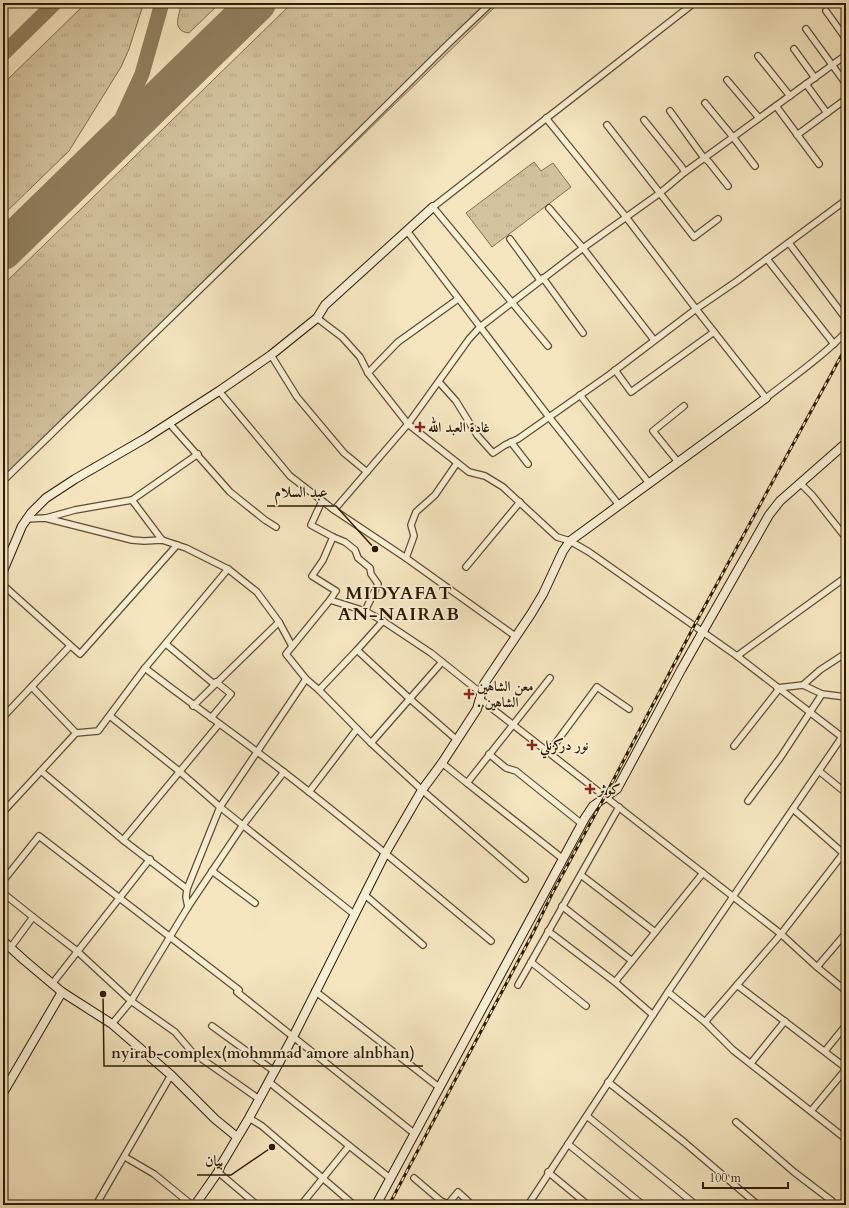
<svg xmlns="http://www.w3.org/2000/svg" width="849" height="1208" font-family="Cardo,Amiri,serif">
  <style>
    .grass { fill: url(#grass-tufts); stroke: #806e50 }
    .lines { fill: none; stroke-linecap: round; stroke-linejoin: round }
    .taxiway { stroke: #928060; stroke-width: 15 }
    .runway { stroke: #928060; stroke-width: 38 }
    .street-casing { stroke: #604d30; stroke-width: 8 }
    .secondary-casing { stroke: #2e1a00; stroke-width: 10 }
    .street { stroke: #f8efd5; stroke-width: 5.5 }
    .secondary { stroke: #f8efd5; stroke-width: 8 }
    .rail-casing { stroke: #2e1a00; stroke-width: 3 }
    .rail { stroke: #f8efd5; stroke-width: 1.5; stroke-dasharray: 4.5; stroke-linecap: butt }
    .poi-dot { fill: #8f2418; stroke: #f8efd5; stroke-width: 1.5 }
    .labels { text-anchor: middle; stroke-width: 3.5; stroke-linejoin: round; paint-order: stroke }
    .poi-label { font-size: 14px; font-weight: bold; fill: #2e1a00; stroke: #f8efd5; text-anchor: start }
    .district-label { font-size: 18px; font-weight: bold; letter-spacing: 1px; fill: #2e1a00; stroke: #f8efd5 }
    .leader { fill: none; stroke: #2e1a00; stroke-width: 1.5 }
    .callout-dot { fill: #2e1a00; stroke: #f8efd5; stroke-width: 1.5 }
    .callout-label { font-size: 15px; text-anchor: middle; font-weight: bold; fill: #2e1a00; stroke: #f8efd5; stroke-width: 3.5; stroke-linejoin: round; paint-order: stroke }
  </style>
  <defs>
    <pattern id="grass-tufts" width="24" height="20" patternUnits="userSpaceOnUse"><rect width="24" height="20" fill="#d3c39f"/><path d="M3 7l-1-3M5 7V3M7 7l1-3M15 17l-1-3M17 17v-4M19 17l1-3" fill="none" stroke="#b5a787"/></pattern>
  </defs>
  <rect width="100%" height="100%" fill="#f5e6bf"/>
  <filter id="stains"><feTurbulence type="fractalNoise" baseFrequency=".005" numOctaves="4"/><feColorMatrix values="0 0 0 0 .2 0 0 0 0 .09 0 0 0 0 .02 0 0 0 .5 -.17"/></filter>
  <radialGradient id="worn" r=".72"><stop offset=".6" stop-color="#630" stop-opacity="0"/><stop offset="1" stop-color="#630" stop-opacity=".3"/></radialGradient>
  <g class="grass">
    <polygon points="86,3 143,3 143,5 129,49 121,67 69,151 3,215 3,84"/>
    <path d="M182,3h38l-31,30c-18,-2 -10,-18 -7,-30z"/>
    <polygon points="292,3 499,3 3,485 3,285"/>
    <polygon points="534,162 541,171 553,163 571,187 492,247 466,213"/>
  </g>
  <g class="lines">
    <g class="taxiway">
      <polyline points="3,54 55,3"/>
      <polyline points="99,157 120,122 142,74 162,3"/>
    </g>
    <polyline class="runway" points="3,251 257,3"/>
    <g class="street-casing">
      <g id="street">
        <polyline points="826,11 846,39"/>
        <polyline points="806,29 846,84"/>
        <polyline points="794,49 815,78"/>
        <polyline points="758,56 790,96"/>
        <polyline points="727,80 759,118"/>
        <polyline points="806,84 827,113"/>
        <polyline points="705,103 733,137 755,166"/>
        <polyline points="776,106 819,164"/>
        <polyline points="670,111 704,158 709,162 728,186"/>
        <path d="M546,118l80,99 70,92 70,89c27,-21 56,-41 80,-66"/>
        <polyline points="644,120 681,166 685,172"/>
        <polyline points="607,125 694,237 718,219"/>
        <polyline points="797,135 846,99"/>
        <polyline points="549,208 583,248 654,340"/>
        <polyline points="407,231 549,417 619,505"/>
        <polyline points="510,239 540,280"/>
        <polyline points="789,243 843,315 846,317"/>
        <polyline points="767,259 834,344"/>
        <polyline points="543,278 583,333"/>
        <polyline points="317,318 342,337 360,357 368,373 408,424 469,472 485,476 503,487 557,537 570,541 589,552 737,656 842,737"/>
        <polyline points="548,346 433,207 694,3"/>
        <polyline points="271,355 297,397 344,453 367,472"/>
        <polyline points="615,370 631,392 714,332"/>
        <polyline points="368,373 398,342 458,299"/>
        <polyline points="439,382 456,401 477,435 493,453 505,445 518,439 609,375 696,309 737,281 846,200"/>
        <polyline points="219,391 290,476 334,510 406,558 515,636"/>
        <polyline points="580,395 649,483"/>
        <polyline points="169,423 230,492 265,520 276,527"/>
        <polyline points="511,442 528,464"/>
        <polyline points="678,462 653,431 684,406"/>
        <polyline points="3,481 268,223 448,44 491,3"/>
        <polyline points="800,483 812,495 846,538"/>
        <polyline points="132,500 162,540"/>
        <polyline points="322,501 311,525 333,537 345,542 355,550 358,558 370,568 371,574 378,584 365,611"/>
        <polyline points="334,510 408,424 469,339 480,327 583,248 660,193 685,172 846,55"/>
        <polyline points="46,518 75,510 132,500 198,454"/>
        <polyline points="26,519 45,518 132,540 144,541 162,540 186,548 228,569 257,592 279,622 292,646"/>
        <polyline points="333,537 323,560 312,576 336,591 330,600 286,654 306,679 319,690 371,743 422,790 525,879"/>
        <polyline points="406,558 414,536 411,525 416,512 435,495 457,463"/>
        <polyline points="466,567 520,502"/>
        <polyline points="3,585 80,654 177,545"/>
        <polyline points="330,600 365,611 383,621 431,653 481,693"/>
        <polyline points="166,644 214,684"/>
        <polyline points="357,650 410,699 457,740"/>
        <polyline points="737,656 846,577"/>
        <path d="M145,668c46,36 94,69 140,105 70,54 138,111 206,168"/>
        <polyline points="803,685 822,694 846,697"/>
        <polyline points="32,687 76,733"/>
        <polyline points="777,688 803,685 820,670 846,653"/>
        <polyline points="319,690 357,650 383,621"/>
        <polyline points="480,699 781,934 817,967 846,991"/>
        <polyline points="193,706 279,622"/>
        <polyline points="110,716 179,771 220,807 355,915"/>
        <polyline points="3,717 70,646"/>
        <polyline points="211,718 231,694 216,682"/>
        <polyline points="371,743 442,662"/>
        <polyline points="734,746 779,689"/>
        <polyline points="549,752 597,687 629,709"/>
        <polyline points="489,754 506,768 516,771 582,824"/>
        <polyline points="442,763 467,783 550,678"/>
        <polyline points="41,771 123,840 187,889"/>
        <polyline points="819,771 846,793"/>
        <polyline points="467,783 563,859"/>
        <polyline points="309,792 357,729"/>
        <polyline points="748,801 780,758 822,694"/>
        <polyline points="793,809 843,853"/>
        <polyline points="3,812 76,733 98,731 145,668 228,569"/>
        <polyline points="123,840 219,724"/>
        <polyline points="212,871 255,903"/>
        <polyline points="581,875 655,932"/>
        <polyline points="3,881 39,836 239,990"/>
        <polyline points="3,893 33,917 77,951 131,1001 175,1032 192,1052 259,1099"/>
        <polyline points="365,895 423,945"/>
        <polyline points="562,906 632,961"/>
        <polyline points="188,907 186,897 187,889 220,807 306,679"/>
        <polyline points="548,931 615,982 653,1015"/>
        <polyline points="11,947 33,917"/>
        <polyline points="531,962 586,1006"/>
        <polyline points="817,967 846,933"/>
        <polyline points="615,982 703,873"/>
        <polyline points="52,984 150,859"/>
        <polyline points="518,985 619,807"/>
        <polyline points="737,985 846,1068"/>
        <polyline points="315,991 440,1088"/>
        <polyline points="237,992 415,1134"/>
        <polyline points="668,992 705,1022 733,1050 846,1139"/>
        <polyline points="705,1022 781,934 846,850"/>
        <polyline points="112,1024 131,1001 188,907 243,825 284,772"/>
        <polyline points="212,1026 274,1071"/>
        <polyline points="825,1051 846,1025"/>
        <polyline points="751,1063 785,1021"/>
        <polyline points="269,1082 391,1179"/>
        <polyline points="608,1082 684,1142 758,1205"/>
        <polyline points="811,1111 846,1069"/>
        <polyline points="587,1116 696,1205"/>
        <polyline points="249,1118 262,1126 354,1205"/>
        <polyline points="736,1122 794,1172 832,1201 829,1205"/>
        <polyline points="568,1144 643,1205"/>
        <polyline points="125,1157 154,1174 192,1205"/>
        <polyline points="218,1172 257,1205"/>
        <polyline points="548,1172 588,1205"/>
        <polyline points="414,1178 441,1201 448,1204 458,1192 472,1205"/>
        <polyline points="96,1205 171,1075"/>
        <polyline points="301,1205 349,1146"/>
        <polyline points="528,1205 668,992 846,731"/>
      </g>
    </g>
    <g class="secondary-casing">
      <g id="secondary">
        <polyline points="3,571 22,526 31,513 46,498 75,479 146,438 219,391 271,355 317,318 325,305 433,207"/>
        <polyline points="3,941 24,960 62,992 112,1024 171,1075 215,1119 237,1137"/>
        <polyline points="3,1093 62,992"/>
        <polyline points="195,1205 218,1172 221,1165 249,1118 293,1037 386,852 422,790 442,763 477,709 484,684 531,614 543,594 563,551 570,541 766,398"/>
        <polyline points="376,1205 585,818 593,806 617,789 681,670 769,515 780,501 846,443"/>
      </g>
    </g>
    <use href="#street" class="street"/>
    <use href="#secondary" class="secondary"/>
    <g class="rail-casing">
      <polyline id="rail" points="389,1205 533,933 552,894 605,796 694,626 846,347"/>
    </g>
    <use href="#rail" class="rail"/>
  </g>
  <g class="poi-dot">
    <path d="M418 421h4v4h4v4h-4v4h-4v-4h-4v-4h4z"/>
    <path d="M467 688h4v4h4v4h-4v4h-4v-4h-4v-4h4z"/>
    <path d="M530 739h4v4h4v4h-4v4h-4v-4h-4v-4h4z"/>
    <path d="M588 783h4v4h4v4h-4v4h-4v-4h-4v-4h4z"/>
  </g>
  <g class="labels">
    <g class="poi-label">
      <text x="428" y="432">غادة العبد الله</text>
      <text x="477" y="691">معن الشاهين<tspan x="477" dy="16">. الشاهين</tspan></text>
      <text x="540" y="750">نور دركزنلي</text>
      <text x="598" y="794">كوثر</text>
    </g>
    <g class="district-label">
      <text x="399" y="599">MIDYAFAT<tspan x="399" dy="21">AN-NAIRAB</tspan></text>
    </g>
  </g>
  <path class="leader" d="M375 549L336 506H267M103 994L104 1066H423M272 1147L231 1175H197"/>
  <g class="callout-dot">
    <circle cx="375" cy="549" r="4"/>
    <circle cx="103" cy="994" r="4"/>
    <circle cx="272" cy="1147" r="4"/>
  </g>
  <g class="callout-label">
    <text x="301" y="497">عبد السلام</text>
    <text x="263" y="1058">nyirab-complex(mohmmad amore alnbhan)</text>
    <text x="214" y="1166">بيان</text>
  </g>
  <rect width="849" height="1208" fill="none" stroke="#f5e6bf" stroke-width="16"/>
  <rect x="4" y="4" width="841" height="1200" fill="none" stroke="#2e1a00" stroke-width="2"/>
  <rect x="8" y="8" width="833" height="1192" fill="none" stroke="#2e1a00"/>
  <path d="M703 1182v6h85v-6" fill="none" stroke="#2e1a00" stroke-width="2"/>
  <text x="709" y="1182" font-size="12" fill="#2e1a00" stroke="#f8efd5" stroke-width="3" paint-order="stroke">100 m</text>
  <rect width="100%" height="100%" filter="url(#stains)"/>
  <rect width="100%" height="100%" fill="url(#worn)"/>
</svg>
